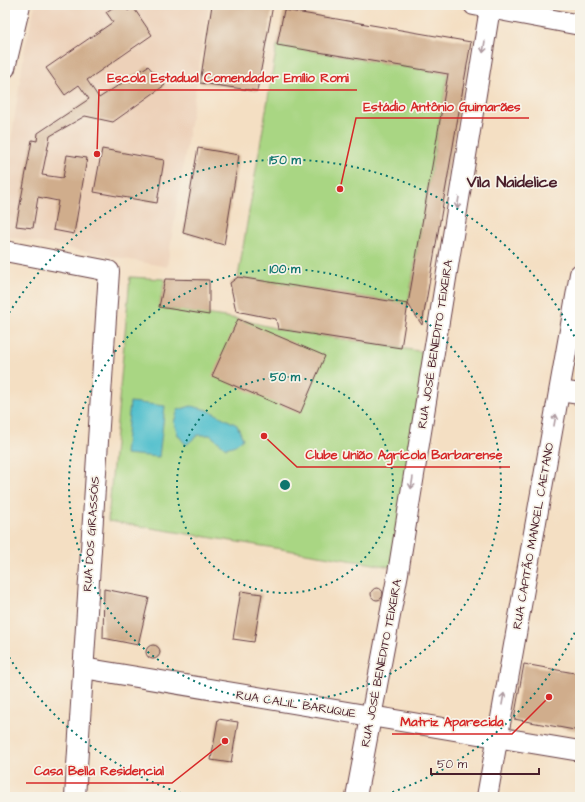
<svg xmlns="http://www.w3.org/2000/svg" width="585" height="802" font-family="'Architects Daughter',sans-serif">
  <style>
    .built { fill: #edd1b9 }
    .park { fill: #a9d683; stroke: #7a7a57 }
    .water { fill: #53c0cd; stroke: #4e707c }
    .building { fill: #d0ad8c }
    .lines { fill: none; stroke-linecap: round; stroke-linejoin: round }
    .minor-casing { stroke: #643c42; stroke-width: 22 }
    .minor { stroke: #fff; stroke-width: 20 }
    .oneway { stroke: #ae9aa0 }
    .ring { fill: none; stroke: #0f766e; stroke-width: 2; stroke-dasharray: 2 4 }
    .labels { text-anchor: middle; stroke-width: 3.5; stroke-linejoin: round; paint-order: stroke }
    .street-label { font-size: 12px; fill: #4a1f2b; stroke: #f7f3e8 }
    .district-label { font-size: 16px; font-weight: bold; fill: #4a1f2b; stroke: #f7f3e8 }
    .centre { fill: #0f766e; stroke: #f7f3e8; stroke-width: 2 }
    .ring-label { font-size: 12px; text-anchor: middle; font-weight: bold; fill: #0f766e; stroke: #f7f3e8; stroke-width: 3.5; stroke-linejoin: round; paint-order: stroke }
    .leader { fill: none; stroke: #d62828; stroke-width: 1.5 }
    .callout-dot { fill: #d62828; stroke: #f7f3e8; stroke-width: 1.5 }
    .callout-label { font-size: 13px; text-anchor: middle; font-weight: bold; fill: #d62828; stroke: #f7f3e8; stroke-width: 3.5; stroke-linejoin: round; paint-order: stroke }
  </style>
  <rect width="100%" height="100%" fill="#f7f3e8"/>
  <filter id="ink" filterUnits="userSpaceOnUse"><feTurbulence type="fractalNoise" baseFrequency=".025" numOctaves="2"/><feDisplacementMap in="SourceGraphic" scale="8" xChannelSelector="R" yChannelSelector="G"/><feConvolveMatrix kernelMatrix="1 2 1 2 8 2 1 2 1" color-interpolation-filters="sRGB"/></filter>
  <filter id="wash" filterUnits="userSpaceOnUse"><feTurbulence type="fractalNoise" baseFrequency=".012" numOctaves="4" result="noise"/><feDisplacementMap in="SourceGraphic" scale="16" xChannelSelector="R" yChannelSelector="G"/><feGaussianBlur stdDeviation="0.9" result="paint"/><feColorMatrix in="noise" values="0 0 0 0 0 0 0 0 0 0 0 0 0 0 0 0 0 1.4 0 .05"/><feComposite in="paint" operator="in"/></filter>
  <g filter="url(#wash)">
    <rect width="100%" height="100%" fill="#f4dfc3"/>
    <polygon class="built" points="35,5 209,5 167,267 5,236 5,174 12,135 25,47"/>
    <g class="park">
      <polygon points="277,45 448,74 408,304 238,277"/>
      <polygon points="130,277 165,279 159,307 238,319 278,329 425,352 392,567 108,521"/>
    </g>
    <g class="water">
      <polygon points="130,402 165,406 159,457 125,454"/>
      <polygon points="191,406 208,410 237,425 243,439 235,445 226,448 210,435 198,435 186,445 178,435 174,422 178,410"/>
    </g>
    <g id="blocks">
      <g class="building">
        <polygon points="117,5 123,5 128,11 133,7 152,35 87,80 99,98 148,66 165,85 113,122 85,116 50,136 42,175 63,178 67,155 87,158 74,234 53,230 58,201 38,197 33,228 16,226 32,140 37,141 38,133 89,99 79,85 65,95 46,68 113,22 106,12"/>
        <polygon points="212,5 273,5 257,91 200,83"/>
        <polygon points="284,10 471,42 422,325 408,304 448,74 277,45"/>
        <polygon points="198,148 239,155 224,245 183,233"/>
        <polygon points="102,149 164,160 157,203 94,192"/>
        <polygon points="238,277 408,304 401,348 278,329 276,319 236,311 230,283"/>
        <polygon points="165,279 209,280 209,315 159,307"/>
        <polygon points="238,319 325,356 300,414 212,376"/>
        <circle cx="377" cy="594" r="6"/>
        <polygon points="104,589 149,598 138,645 103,638"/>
        <polygon points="241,591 262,594 254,642 233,639"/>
        <circle cx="153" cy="652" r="7"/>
        <polygon points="524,664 580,674 580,731 514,719"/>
        <polygon points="218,719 238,722 231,763 211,760"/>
      </g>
    </g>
  </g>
  <g filter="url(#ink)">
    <use href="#blocks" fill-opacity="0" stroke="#643c42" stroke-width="1"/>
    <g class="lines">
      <g class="minor-casing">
        <g id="minor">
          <polyline points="474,5 580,25"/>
          <polyline points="5,68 20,5"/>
          <polyline points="5,251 109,271 75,797"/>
          <polyline points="560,391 580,394"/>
          <polyline points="83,668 580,751"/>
          <polyline points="356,797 398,573 490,8"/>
          <polyline points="487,797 580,274"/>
        </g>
      </g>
      <use href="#minor" class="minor"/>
    </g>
    <defs><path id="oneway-shaft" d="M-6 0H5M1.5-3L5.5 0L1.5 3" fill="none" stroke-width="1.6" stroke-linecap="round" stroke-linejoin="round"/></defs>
    <g class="oneway">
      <use href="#oneway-shaft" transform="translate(484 47) rotate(99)"/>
      <use href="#oneway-shaft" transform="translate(458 203) rotate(99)"/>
      <use href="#oneway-shaft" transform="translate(555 420) rotate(-80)"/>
      <use href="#oneway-shaft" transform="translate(412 483) rotate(99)"/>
      <use href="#oneway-shaft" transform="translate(503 699) rotate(-80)"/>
    </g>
  </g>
  <g class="ring">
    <circle cx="285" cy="485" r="108"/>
    <circle cx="285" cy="485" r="216"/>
    <path d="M580 622A325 325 0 0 1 377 797M193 797A325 325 0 0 1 6 652M6 318A325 325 0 0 1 580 348"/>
  </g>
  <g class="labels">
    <g class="street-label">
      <text transform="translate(435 344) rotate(-81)" y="4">RUA JOSÉ BENEDITO TEIXEIRA</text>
      <text transform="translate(91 534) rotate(-86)" y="4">RUA DOS GIRASSÓIS</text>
      <text transform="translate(533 536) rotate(-80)" y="4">RUA CAPITÃO MANOEL CAETANO</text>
      <text transform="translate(381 663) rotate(-79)" y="4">RUA JOSÉ BENEDITO TEIXEIRA</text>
      <text transform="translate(296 704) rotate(9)" y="4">RUA CALIL BARUQUE</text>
    </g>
    <g class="district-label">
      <text x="512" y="187">Vila Naidelice</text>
    </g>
  </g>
  <circle cx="285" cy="485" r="6" class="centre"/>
  <g class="ring-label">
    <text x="285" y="164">150 m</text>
    <text x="285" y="273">100 m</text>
    <text x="285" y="381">50 m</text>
  </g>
  <path class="leader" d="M97 154L99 90H357M340 189L356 118H529M264 436L297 467H510M549 697L512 734H392M225 741L172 783H26"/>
  <g class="callout-dot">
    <circle cx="97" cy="154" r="4"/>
    <circle cx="340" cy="189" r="4"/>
    <circle cx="264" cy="436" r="4"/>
    <circle cx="549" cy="697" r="4"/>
    <circle cx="225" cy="741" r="4"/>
  </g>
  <g class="callout-label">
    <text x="228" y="82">Escola Estadual Comendador Emílio Romi</text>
    <text x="442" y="111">Estádio Antônio Guimarães</text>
    <text x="404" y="459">Clube União Agrícola Barbarense</text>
    <text x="452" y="726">Matriz Aparecida</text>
    <text x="99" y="775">Casa Bella Residencial</text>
  </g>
  <rect width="585" height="802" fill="none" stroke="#f7f3e8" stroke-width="20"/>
  <path d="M431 768v6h108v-6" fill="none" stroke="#4a1f2b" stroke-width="2"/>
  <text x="437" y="768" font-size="12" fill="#4a1f2b" stroke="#f7f3e8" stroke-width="3" paint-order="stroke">50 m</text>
</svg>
